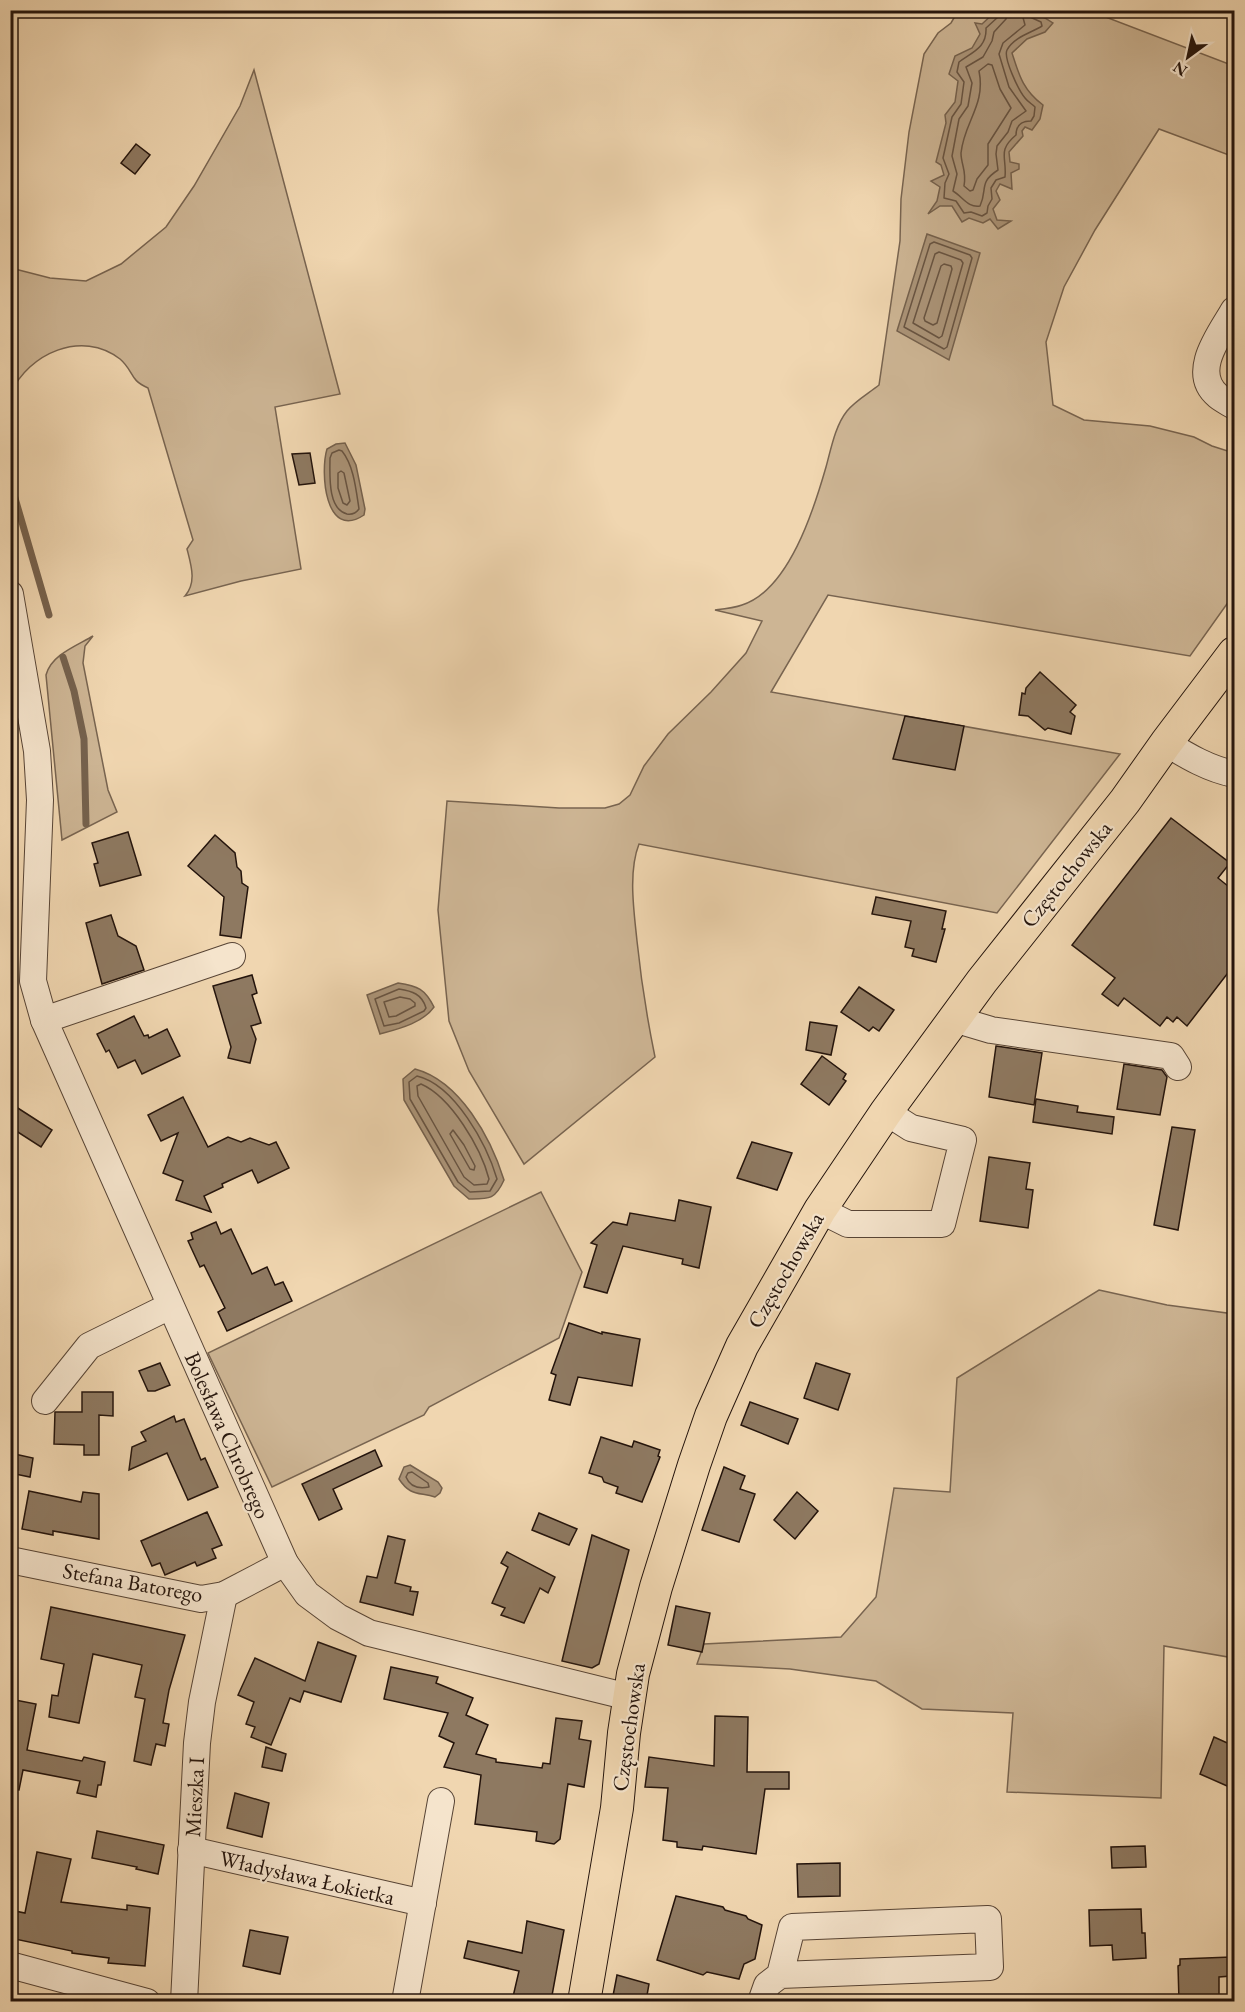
<svg xmlns="http://www.w3.org/2000/svg" width="1245" height="2012" font-family="'EB Garamond',serif">
  <style>
    .green { fill: #cdb594; stroke: #786450; stroke-width: 1.5 }
    .water { fill: #ab9478; stroke: #75614d; stroke-width: 1.5 }
    .lines { fill: none; stroke-linecap: round; stroke-linejoin: round }
    .shore { stroke: #685442; stroke-width: 1.5 }
    .stream { stroke: #75614d; stroke-width: 7 }
    .building { fill: #8e7961; stroke: #24140c; stroke-width: 1.5 }
    .minor-casing { stroke: #574435; stroke-width: 28 }
    .major-casing { stroke: #24140c; stroke-width: 34 }
    .minor { stroke: #f5e4cc; stroke-width: 26 }
    .major { stroke: #f0d6b0; stroke-width: 32 }
    .labels { text-anchor: middle; stroke-width: 4.5; stroke-linejoin: round; paint-order: stroke }
    .street-label { font-size: 22px; fill: #24140c; stroke: #f5e4cc }
  </style>
  <rect width="100%" height="100%" fill="#f0d6b0"/>
  <filter id="stains"><feTurbulence type="fractalNoise" baseFrequency=".00333" numOctaves="4"/><feColorMatrix values="0 0 0 0 .2 0 0 0 0 .09 0 0 0 0 .02 0 0 0 .5 -.17"/></filter>
  <radialGradient id="worn" r=".72"><stop offset=".6" stop-color="#630" stop-opacity="0"/><stop offset="1" stop-color="#630" stop-opacity=".3"/></radialGradient>
  <g class="green">
    <path d="M958,11h132l144,55v91l-75,-28 -64,101 -31,57 -18,55 7,63 31,15 66,6 44,11 18,9 22,7v141l-44,62 -362,-61 -57,97 349,62 -123,159 -358,-69c-11,28 -5,67 -2,97 4,39 10,77 18,116l-131,107 -55,-93 -20,-50 -11,-111 9,-109 112,7h46l14,-4 11,-9 14,-29 24,-32 43,-42 35,-39 16,-32 -47,-11c9,-1 19,-2 27,-5 47,-15 72,-96 84,-138 5,-18 9,-41 21,-56 8,-10 22,-18 32,-26l21,-144 1,-42 8,-67 15,-78 14,-21 13,-10z"/>
    <path d="M254,70l86,324 -65,13 26,162 -60,12 -56,15c12,-14 6,-31 2,-47l6,-9 -45,-152c-19,-8 -14,-17 -28,-29 -38,-30 -92,-5 -109,34v-125l39,10 36,3 35,-17 45,-37 28,-41 46,-80z"/>
    <path d="M93,636l-8,10 -2,17 25,127 9,22 -55,28 -16,-165c5,-20 30,-29 47,-39z"/>
    <polygon points="541,1192 582,1272 559,1338 429,1407 424,1415 272,1487 208,1353"/>
    <polygon points="1099,1290 1167,1305 1234,1314 1234,1658 1164,1646 1161,1798 1007,1792 1013,1713 922,1709 876,1681 790,1669 697,1664 704,1644 841,1637 876,1597 894,1488 950,1492 957,1378"/>
  </g>
  <g class="water">
    <path d="M996,11c24,-1 37,-2 57,12l-8,9 -18,7 -15,14c7,22 11,37 31,52l-3,14 -8,11 -7,-3 -3,4 1,5 -14,16 1,10 9,2v5l-8,4 1,16 -12,-5 -4,7 4,9 -7,9 4,11 14,1 -13,8 -8,-10 -7,4 -14,-5 -7,4 -10,-16h-12l-12,8 9,-13 3,-14 -9,-6 13,-6 -3,-10 -5,-3 10,-39 -1,-8 10,-13 3,-21 -9,-7 6,-18 17,-8 8,-14 -5,-11 7,1z"/>
    <polygon points="927,234 980,253 949,360 897,331"/>
    <path d="M345,443l11,22 9,44 -1,6c-39,26 -44,-43 -37,-66l9,-5z"/>
    <path d="M398,983c20,3 27,6 36,24 -11,16 -36,22 -54,27l-13,-39z"/>
    <path d="M415,1069c45,12 76,69 89,111 -9,20 -15,19 -35,19l-15,-13 -50,-86 -1,-21z"/>
    <path d="M410,1465l28,17 4,6 -2,5 -5,4c-17,-5 -25,-1 -36,-18l5,-12z"/>
  </g>
  <g class="lines">
    <g class="shore">
      <path d="M1000,10l-2,7 -12,11c1,20 -14,24 -27,34l-2,10 7,10 -3,22 -9,13 -9,41 6,16 -4,9 -1,15 12,3 8,12 7,-1 11,4 5,-3 1,-7 4,-7 -1,-11 5,-8 9,-3c2,-20 -8,-26 11,-42 0,-10 5,-14 15,-14l3,-5 1,-9c-3,-3 -7,-5 -10,-9 -6,-7 -22,-40 -18,-48 7,-13 24,-17 35,-24l-1,-4 -11,-5 -2,-7"/>
      <path d="M1008,10l-2,9 -12,13 -2,9 -9,16 -17,10 6,16 -4,23 -9,13 -7,37 5,18 -4,17c10,6 15,17 27,15 8,-17 -2,-23 18,-36l-2,-16 1,-8 11,-14 4,-11 14,-10 -17,-24 -10,-33 4,-11 22,-18 -4,-15"/>
      <path d="M988,64l4,1 8,24 11,19 -23,36v21l-11,14 -4,11 -3,1 -6,-5c3,-15 -3,-21 -3,-33 3,-31 25,-48 18,-82z"/>
      <polygon points="934,242 970,255 972,258 947,347 944,349 904,327 930,244"/>
      <polygon points="939,252 961,260 963,263 942,336 939,338 913,323 935,254"/>
      <polygon points="944,264 951,266 952,269 937,323 933,325 925,321 924,318 941,266"/>
      <path d="M339,450l3,1c12,15 14,39 17,58 -3,4 -6,6 -12,5 -20,-5 -17,-41 -17,-56l2,-5z"/>
      <polygon points="341,471 344,473 350,501 347,505 343,503 338,488 338,473"/>
      <path d="M399,989c13,2 23,5 27,19l-2,3 -25,12 -15,3 -9,-27z"/>
      <polygon points="400,997 410,999 415,1003 415,1006 396,1016 389,1017 384,1002"/>
      <path d="M417,1076c38,9 70,69 80,103l-7,12 -20,1 -12,-10 -48,-83 -1,-17z"/>
      <path d="M421,1084c30,13 60,64 68,95l-2,5 -13,1 -10,-8 -46,-81 -1,-10z"/>
      <polygon points="453,1130 464,1145 475,1166 474,1170 470,1169 450,1134"/>
      <path d="M412,1472l16,11 1,4c-10,2 -19,0 -23,-10l2,-4z"/>
    </g>
    <g class="stream">
      <polyline points="10,481 49,615"/>
      <polyline points="63,657 74,691 84,739 86,824"/>
    </g>
  </g>
  <g class="building">
    <polygon points="136,144 150,155 135,174 121,163"/>
    <polygon points="310,453 315,483 299,485 292,454"/>
    <polygon points="1040,672 1076,705 1070,712 1075,716 1071,734 1048,728 1045,730 1028,716 1019,715 1022,693 1025,694 1026,688"/>
    <polygon points="905,716 964,726 955,770 893,759"/>
    <polygon points="1171,818 1230,863 1218,878 1234,891 1234,965 1187,1026 1177,1017 1173,1022 1167,1017 1160,1026 1124,998 1118,1006 1102,994 1115,978 1072,945"/>
    <polygon points="128,832 141,875 100,886 94,864 98,863 92,843"/>
    <polygon points="215,835 235,853 237,867 241,871 242,883 248,887 241,938 220,935 224,897 188,866"/>
    <polygon points="876,897 946,911 942,929 945,929 936,962 912,956 914,949 905,947 911,921 872,914"/>
    <polygon points="111,915 118,936 136,946 144,970 102,984 86,923"/>
    <polygon points="252,975 257,993 252,995 261,1023 251,1026 256,1039 250,1063 228,1058 231,1047 213,986"/>
    <polygon points="859,987 894,1010 879,1031 873,1027 869,1031 841,1012"/>
    <polygon points="134,1016 144,1036 148,1035 149,1038 167,1029 180,1056 142,1074 135,1060 118,1068 109,1050 106,1052 97,1034"/>
    <polygon points="810,1022 837,1026 831,1055 806,1050"/>
    <polygon points="996,1046 1042,1053 1034,1105 989,1097"/>
    <polygon points="822,1056 846,1074 843,1079 846,1081 829,1105 801,1084"/>
    <polygon points="1124,1064 1162,1070 1167,1077 1160,1115 1117,1109"/>
    <polygon points="183,1097 208,1147 228,1137 241,1142 250,1138 269,1145 276,1142 289,1168 258,1183 252,1170 222,1184 223,1187 204,1196 211,1212 176,1200 183,1181 163,1173 178,1133 161,1141 148,1115"/>
    <polygon points="1036,1099 1078,1106 1077,1112 1114,1117 1112,1134 1033,1122"/>
    <polygon points="10,1103 52,1130 41,1147 10,1127"/>
    <polygon points="1172,1127 1195,1130 1178,1230 1154,1225"/>
    <polygon points="752,1142 792,1153 777,1190 737,1178"/>
    <polygon points="989,1157 1030,1163 1026,1189 1033,1190 1028,1228 980,1221"/>
    <polygon points="679,1200 711,1207 699,1268 682,1264 683,1259 623,1246 607,1293 584,1287 597,1245 591,1243 613,1222 627,1225 630,1213 675,1221"/>
    <polygon points="216,1222 221,1234 231,1229 252,1274 267,1267 275,1285 283,1282 292,1301 227,1331 218,1312 225,1308 204,1265 200,1267 188,1241 193,1239 191,1233"/>
    <polygon points="569,1323 602,1334 602,1332 640,1339 632,1386 578,1377 570,1405 549,1400 556,1375 551,1373"/>
    <polygon points="160,1363 170,1385 155,1391 148,1391 139,1371"/>
    <polygon points="816,1363 850,1374 838,1410 804,1398"/>
    <polygon points="82,1392 113,1392 113,1416 99,1415 99,1455 84,1455 84,1445 54,1444 55,1412 82,1412"/>
    <polygon points="750,1402 798,1419 788,1444 741,1425"/>
    <polygon points="174,1416 176,1422 184,1419 201,1460 205,1458 218,1487 188,1500 167,1453 129,1470 132,1447 146,1441 141,1432"/>
    <polygon points="601,1437 632,1447 634,1441 660,1450 658,1456 660,1457 642,1502 616,1493 618,1487 604,1482 602,1477 589,1473"/>
    <polygon points="375,1450 382,1466 333,1489 342,1509 319,1520 302,1484"/>
    <polygon points="10,1453 33,1458 30,1477 10,1473"/>
    <polygon points="724,1467 745,1476 740,1489 755,1494 739,1542 702,1530"/>
    <polygon points="29,1491 81,1502 83,1492 99,1494 99,1539 53,1531 53,1535 22,1529"/>
    <polygon points="797,1492 818,1511 795,1539 774,1520"/>
    <polygon points="207,1512 222,1545 212,1549 216,1558 197,1566 195,1562 165,1575 160,1563 152,1566 141,1541"/>
    <polygon points="539,1513 577,1529 569,1545 532,1530"/>
    <polygon points="592,1535 629,1550 599,1664 592,1668 562,1661"/>
    <polygon points="388,1536 405,1540 395,1583 411,1587 410,1591 418,1592 413,1615 360,1602 367,1576 377,1578"/>
    <polygon points="507,1552 555,1577 548,1593 540,1588 524,1623 501,1615 505,1608 492,1603 508,1567 501,1563"/>
    <polygon points="676,1606 710,1613 702,1652 668,1645"/>
    <polygon points="51,1607 185,1635 169,1690 163,1723 169,1724 165,1746 156,1744 151,1765 134,1761 145,1699 135,1697 142,1665 93,1654 79,1723 49,1717 52,1695 58,1696 64,1664 41,1659"/>
    <polygon points="318,1642 356,1656 341,1702 304,1691 300,1702 290,1698 271,1745 251,1737 255,1727 246,1724 254,1702 238,1695 255,1658 305,1681"/>
    <polygon points="391,1667 438,1677 436,1683 473,1698 466,1715 488,1725 476,1754 496,1759 496,1762 542,1768 543,1763 550,1764 556,1718 582,1721 579,1739 591,1741 584,1787 568,1784 560,1839 554,1844 536,1841 537,1832 475,1824 481,1775 444,1767 454,1743 439,1736 448,1713 384,1699"/>
    <polygon points="10,1699 36,1704 27,1750 82,1761 84,1757 105,1762 101,1785 98,1785 96,1797 77,1793 80,1781 23,1770 19,1790 10,1789"/>
    <polygon points="715,1716 748,1717 747,1772 789,1772 789,1789 765,1789 756,1854 703,1846 702,1850 677,1847 677,1842 663,1840 668,1788 645,1787 649,1757 714,1766"/>
    <polygon points="1214,1737 1234,1746 1234,1789 1200,1774"/>
    <polygon points="266,1747 286,1754 282,1771 262,1767"/>
    <polygon points="235,1793 269,1803 262,1837 227,1828"/>
    <polygon points="97,1831 164,1845 158,1874 136,1869 137,1867 92,1858"/>
    <polygon points="1145,1846 1146,1867 1112,1868 1111,1847"/>
    <polygon points="37,1852 71,1859 61,1902 127,1910 127,1905 150,1908 145,1966 108,1963 109,1958 72,1953 72,1951 10,1938 10,1910 25,1913"/>
    <polygon points="840,1863 840,1896 798,1897 797,1864"/>
    <polygon points="676,1896 723,1907 725,1910 746,1916 748,1919 762,1925 755,1959 744,1964 739,1979 707,1972 703,1975 657,1960"/>
    <polygon points="1141,1909 1142,1933 1145,1933 1146,1958 1113,1960 1112,1945 1090,1946 1089,1910"/>
    <polygon points="527,1921 564,1930 551,2001 512,2001 519,1971 464,1958 468,1941 522,1953"/>
    <polygon points="250,1930 288,1937 280,1974 243,1966"/>
    <polygon points="1231,1957 1231,1976 1219,1977 1219,2001 1179,2001 1178,1966 1180,1965 1180,1959"/>
    <polygon points="617,1975 649,1984 646,2001 612,2001"/>
  </g>
  <g class="lines">
    <g class="minor-casing">
      <g id="minor">
        <path d="M1234,310c-13,23 -45,62 -16,86 5,4 11,7 16,10"/>
        <polyline points="10,594 37,751 40,800 33,981 44,1020 285,1563 307,1594 338,1617 369,1633 629,1697"/>
        <path d="M1166,743c21,13 43,26 68,31"/>
        <polyline points="954,1019 991,1030 1171,1056 1178,1067"/>
        <polyline points="44,1020 232,956"/>
        <polyline points="820,1210 848,1224 942,1224 963,1140 911,1128 886,1112"/>
        <polyline points="45,1401 89,1346 170,1306"/>
        <polyline points="10,1560 201,1599 224,1595 285,1563"/>
        <polyline points="191,1850 423,1903"/>
        <polyline points="10,1965 147,2002"/>
        <polyline points="184,2002 197,1743 202,1702 224,1595"/>
        <polyline points="405,2002 441,1801"/>
        <polyline points="761,2002 767,1985 780,1975 990,1967 988,1919 792,1927 780,1975"/>
      </g>
    </g>
    <g class="major-casing">
      <polyline id="major" points="584,2002 617,1808 624,1733 633,1674 656,1587 694,1465 711,1416 742,1346 820,1210 886,1112 982,981 1125,801 1166,743 1234,653"/>
    </g>
    <use href="#minor" class="minor"/>
    <use href="#major" class="major"/>
  </g>
  <g class="labels">
    <g class="street-label">
      <text transform="translate(1066 874) rotate(-51)" y="8">Częstochowska</text>
      <text transform="translate(785 1270) rotate(-60)" y="8">Częstochowska</text>
      <text transform="translate(228 1435) rotate(66)" y="8">Bolesława Chrobrego</text>
      <text transform="translate(133 1582) rotate(10)" y="8">Stefana Batorego</text>
      <text transform="translate(628 1727) rotate(-82)" y="8">Częstochowska</text>
      <text transform="translate(194 1797) rotate(-87)" y="8">Mieszka I</text>
      <text transform="translate(307 1877) rotate(13)" y="8">Władysława Łokietka</text>
    </g>
  </g>
  <rect width="1245" height="2012" fill="none" stroke="#f0d6b0" stroke-width="36"/>
  <rect x="12" y="12" width="1221" height="1988" fill="none" stroke="#24140c" stroke-width="3"/>
  <rect x="18" y="18" width="1209" height="1976" fill="none" stroke="#24140c" stroke-width="1.5"/>
  <g transform="translate(1188 57) rotate(213)" stroke="#f5e4cc" stroke-width="4.5" paint-order="stroke">
  <path d="M0-4.5L10 22L0 15L-10 22Z" fill="#24140c"/>
  <text y="-9" font-size="16" font-weight="bold" text-anchor="middle" fill="#24140c">N</text>
  </g>
  <rect width="100%" height="100%" filter="url(#stains)"/>
  <rect width="100%" height="100%" fill="url(#worn)"/>
</svg>
